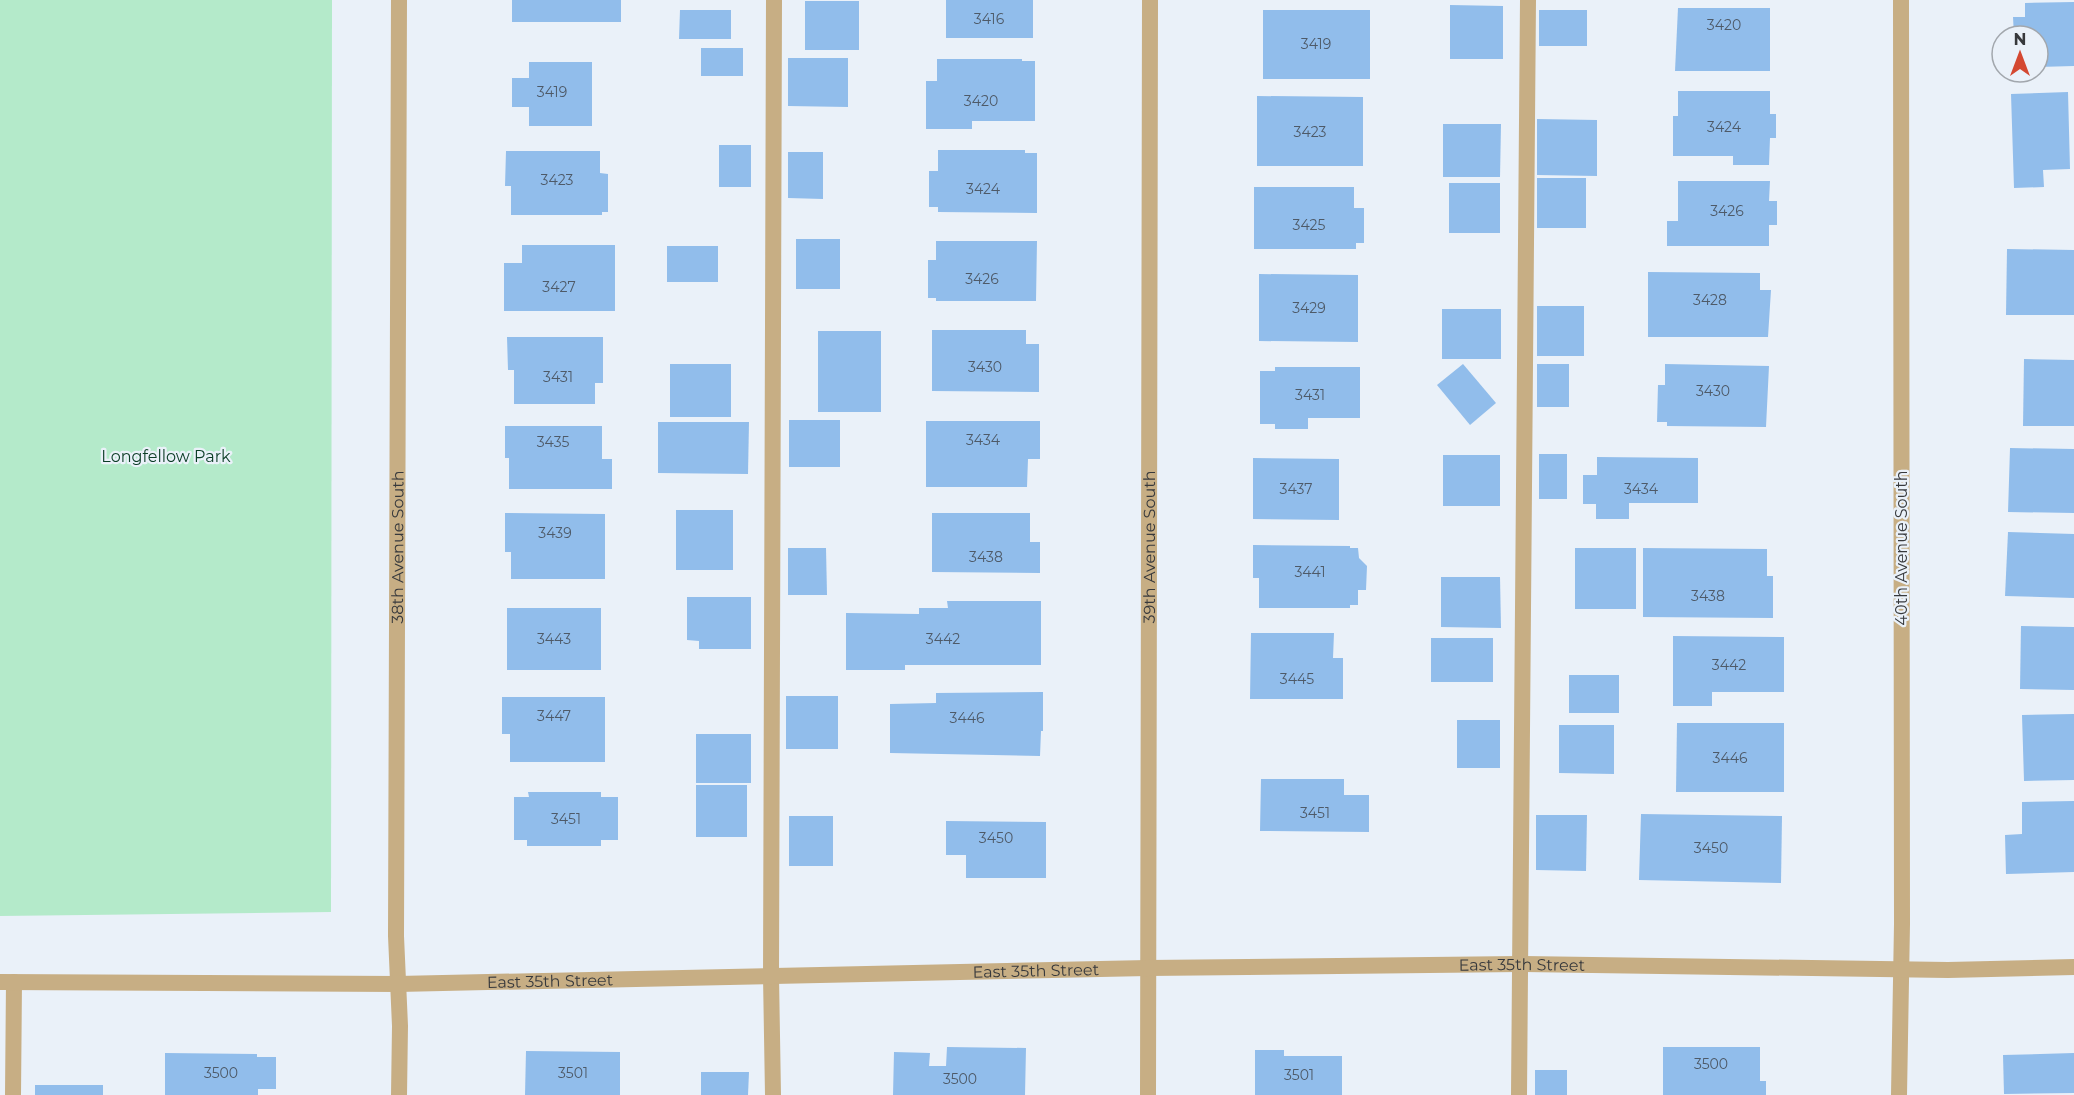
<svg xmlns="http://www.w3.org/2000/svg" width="2074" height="1095" font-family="Montserrat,sans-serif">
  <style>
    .green { fill: #b4eaca }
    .building { fill: #91bdeb }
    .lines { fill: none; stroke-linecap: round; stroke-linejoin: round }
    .service { stroke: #c7ae84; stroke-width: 16 }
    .minor { stroke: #c7ae84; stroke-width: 16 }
    .tertiary { stroke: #c7ae84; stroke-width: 16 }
    .labels { text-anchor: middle; stroke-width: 4.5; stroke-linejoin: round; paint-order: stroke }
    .number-label { font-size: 14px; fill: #4e5a68 }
    .park-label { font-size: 16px; fill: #0b3d26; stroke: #eaf1f9 }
    .street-label { font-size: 16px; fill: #37393c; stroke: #eaf1f9 }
  </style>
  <rect width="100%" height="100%" fill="#eaf1f9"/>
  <polygon class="green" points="0,0 332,0 331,912 0,916"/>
  <g class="building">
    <rect x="512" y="0" width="109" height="22"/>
    <rect x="946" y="0" width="87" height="38"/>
    <rect x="805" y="1" width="54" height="49"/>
    <polygon points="2074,2 2074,66 2038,67 2038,36 2014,36 2013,17 2025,17 2025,3"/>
    <polygon points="1450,5 1503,6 1503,59 1450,59"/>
    <polygon points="1678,8 1770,8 1770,71 1675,71"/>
    <polygon points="680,10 731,10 731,39 679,39"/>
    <rect x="1263" y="10" width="107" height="69"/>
    <rect x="1539" y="10" width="48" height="36"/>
    <rect x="701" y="48" width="42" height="28"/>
    <polygon points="788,58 848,58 848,107 788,106"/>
    <polygon points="937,59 1022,59 1022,61 1035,61 1035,121 972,121 972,129 926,129 926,81 937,81"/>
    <polygon points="529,62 592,62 592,126 529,126 529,107 512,107 512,78 529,78"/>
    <polygon points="1678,91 1770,91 1770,114 1776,114 1776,138 1770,138 1769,165 1733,165 1733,156 1673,156 1673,116 1678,116"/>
    <polygon points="2068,92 2070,169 2043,170 2044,187 2014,188 2011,94"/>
    <polygon points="1257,96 1363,97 1363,166 1257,166"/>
    <polygon points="1537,119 1597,120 1597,176 1537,175"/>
    <polygon points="1443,124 1501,124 1500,177 1443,177"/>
    <rect x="719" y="145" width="32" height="42"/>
    <polygon points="938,150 1025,150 1025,153 1037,153 1037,213 938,212 938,207 929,207 929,171 938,171"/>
    <polygon points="506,151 600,151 600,173 608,174 608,212 602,212 602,215 511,215 511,186 505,186"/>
    <polygon points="788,152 823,152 823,199 788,198"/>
    <rect x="1537" y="178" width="49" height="50"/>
    <polygon points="1678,181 1770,181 1769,201 1777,201 1777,225 1769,225 1769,246 1667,246 1667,221 1678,221"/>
    <rect x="1449" y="183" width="51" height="50"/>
    <polygon points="1254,187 1354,187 1354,208 1364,208 1364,243 1356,243 1356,249 1254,249"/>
    <rect x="796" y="239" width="44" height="50"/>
    <polygon points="936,241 1037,241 1036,301 936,301 936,298 928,298 928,260 936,260"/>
    <polygon points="522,245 615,245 615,311 504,311 504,263 522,263"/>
    <rect x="667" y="246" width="51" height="36"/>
    <polygon points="2007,249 2074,250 2074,315 2006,315"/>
    <polygon points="1648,272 1760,273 1760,290 1771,290 1768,337 1648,337"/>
    <polygon points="1259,274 1358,275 1358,342 1259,341"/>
    <rect x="1537" y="306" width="47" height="50"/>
    <rect x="1442" y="309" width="59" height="50"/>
    <polygon points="932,330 1026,330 1026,344 1039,344 1039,392 932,391"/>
    <rect x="818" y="331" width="63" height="81"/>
    <polygon points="507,337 603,337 603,383 595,383 595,404 514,404 514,370 508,370"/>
    <polygon points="2024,359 2074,360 2074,426 2023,426"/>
    <rect x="670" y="364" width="61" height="53"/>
    <polygon points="1463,364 1496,403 1470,425 1437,385"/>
    <rect x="1537" y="364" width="32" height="43"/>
    <polygon points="1665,364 1769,366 1766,427 1667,426 1667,422 1657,422 1658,385 1665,385"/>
    <polygon points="1275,367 1360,367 1360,418 1308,418 1308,429 1275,429 1275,424 1260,424 1260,371 1275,371"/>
    <rect x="789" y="420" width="51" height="47"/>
    <polygon points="926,421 1040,421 1040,459 1028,459 1027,487 926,487"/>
    <polygon points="658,422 749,422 748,474 658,473"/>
    <polygon points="505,426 602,426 602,459 612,459 612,489 509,489 509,458 505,458"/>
    <polygon points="2010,448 2074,449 2074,513 2008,512"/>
    <rect x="1539" y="454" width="28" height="45"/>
    <rect x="1443" y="455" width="57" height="51"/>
    <polygon points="1597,457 1698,458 1698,503 1629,503 1629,519 1596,519 1596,504 1583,504 1583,475 1597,475"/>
    <polygon points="1253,458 1339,459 1339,520 1253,519"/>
    <rect x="676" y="510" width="57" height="60"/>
    <polygon points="505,513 605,514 605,579 511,579 511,552 505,552"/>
    <polygon points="932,513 1030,513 1030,542 1040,542 1040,573 932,572"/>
    <polygon points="2008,532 2074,534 2074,598 2005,596"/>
    <polygon points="1253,545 1350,546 1350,548 1358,548 1359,558 1367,566 1366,590 1358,590 1358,605 1350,605 1350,608 1259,608 1259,578 1253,578"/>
    <polygon points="788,548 826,548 827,595 788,595"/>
    <rect x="1575" y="548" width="61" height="61"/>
    <polygon points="1643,548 1767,549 1767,576 1773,576 1773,618 1643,617"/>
    <polygon points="1441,577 1500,577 1501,628 1441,627"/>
    <polygon points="687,597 751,597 751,649 699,649 699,641 687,640"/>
    <polygon points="947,601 1041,601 1041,665 905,665 905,670 846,670 846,613 919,614 919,608 948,608"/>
    <rect x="507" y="608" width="94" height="62"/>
    <polygon points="2021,626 2074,627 2074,690 2020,689"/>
    <polygon points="1251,633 1334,633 1333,658 1343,658 1343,699 1250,699"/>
    <polygon points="1673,636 1784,637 1784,692 1712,692 1712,706 1673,706"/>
    <rect x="1431" y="638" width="62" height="44"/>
    <rect x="1569" y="675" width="50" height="38"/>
    <polygon points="1043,692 1043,731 1041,731 1040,756 890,753 890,704 936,703 936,693"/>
    <rect x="786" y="696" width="52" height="53"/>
    <polygon points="502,697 605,697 605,762 510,762 510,734 502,734"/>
    <polygon points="2074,714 2074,780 2024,781 2022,715"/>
    <rect x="1457" y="720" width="43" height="48"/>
    <polygon points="1677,723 1784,723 1784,792 1676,792"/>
    <polygon points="1559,725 1614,725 1614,774 1559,773"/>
    <rect x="696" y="734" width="55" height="49"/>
    <polygon points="1261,779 1344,779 1344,795 1369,795 1369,832 1260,831"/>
    <rect x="696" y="785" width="51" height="52"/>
    <polygon points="528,792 601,792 601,797 618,797 618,840 601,840 601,846 527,846 527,840 514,840 514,797 529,797"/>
    <polygon points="2074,801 2074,872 2006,874 2005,835 2022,834 2022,802"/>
    <polygon points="1641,814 1782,816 1781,883 1639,880"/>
    <polygon points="1536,815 1587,815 1586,871 1536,870"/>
    <rect x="789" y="816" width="44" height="50"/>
    <polygon points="946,821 1046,822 1046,878 966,878 966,855 946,855"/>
    <polygon points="947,1047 1026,1048 1025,1095 893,1095 894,1052 930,1053 929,1066 946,1066"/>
    <polygon points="1663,1047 1760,1047 1760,1081 1766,1081 1766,1095 1663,1095"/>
    <polygon points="1255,1050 1284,1050 1284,1056 1342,1056 1342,1095 1255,1095"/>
    <polygon points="526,1051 620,1052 620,1095 525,1095"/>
    <polygon points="165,1053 257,1054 257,1057 276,1057 276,1089 258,1089 258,1095 165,1095"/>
    <polygon points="2074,1053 2074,1093 2004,1094 2003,1055"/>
    <rect x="1535" y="1070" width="32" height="25"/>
    <polygon points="701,1072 749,1072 748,1095 701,1095"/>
    <rect x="35" y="1085" width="68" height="10"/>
  </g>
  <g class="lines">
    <g class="service">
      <polyline points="13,1095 14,982"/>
      <polyline points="773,1095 771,976 774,0"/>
      <polyline points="1519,1095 1528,0"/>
    </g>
    <g class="minor">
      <path id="s1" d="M399,1095l1,-69 -4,-90 3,-936"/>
      <path id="s2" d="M1148,1095l2,-1095"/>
      <polyline points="1899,1095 1902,924 1901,0"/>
    </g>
    <path class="tertiary" id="s3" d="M0,982l398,2 750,-16 372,-4 428,6 126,-3"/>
  </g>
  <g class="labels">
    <g class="number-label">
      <text x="989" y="24">3416</text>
      <text x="1724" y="30">3420</text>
      <text x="1316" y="49">3419</text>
      <text x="552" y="97">3419</text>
      <text x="981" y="106">3420</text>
      <text x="1724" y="132">3424</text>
      <text x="1310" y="137">3423</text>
      <text x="557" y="185">3423</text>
      <text x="983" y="194">3424</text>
      <text x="1727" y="216">3426</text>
      <text x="1309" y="230">3425</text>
      <text x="982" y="284">3426</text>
      <text x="559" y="292">3427</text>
      <text x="1710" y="305">3428</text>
      <text x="1309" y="313">3429</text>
      <text x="985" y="372">3430</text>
      <text x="558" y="382">3431</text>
      <text x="1713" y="396">3430</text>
      <text x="1310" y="400">3431</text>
      <text x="983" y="445">3434</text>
      <text x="553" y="447">3435</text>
      <text x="1296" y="494">3437</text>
      <text x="1641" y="494">3434</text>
      <text x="555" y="538">3439</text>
      <text x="986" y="562">3438</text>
      <text x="1310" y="577">3441</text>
      <text x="1708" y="601">3438</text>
      <text x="554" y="644">3443</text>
      <text x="943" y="644">3442</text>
      <text x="1729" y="670">3442</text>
      <text x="1297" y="684">3445</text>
      <text x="554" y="721">3447</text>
      <text x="967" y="723">3446</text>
      <text x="1730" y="763">3446</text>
      <text x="1315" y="818">3451</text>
      <text x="566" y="824">3451</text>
      <text x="996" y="843">3450</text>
      <text x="1711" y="853">3450</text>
      <text x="1711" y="1069">3500</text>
      <text x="221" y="1078">3500</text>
      <text x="573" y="1078">3501</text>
      <text x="1299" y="1080">3501</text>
      <text x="960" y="1084">3500</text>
    </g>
    <g class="park-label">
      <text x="166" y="462">Longfellow Park</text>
    </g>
    <g class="street-label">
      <text dy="6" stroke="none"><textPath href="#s2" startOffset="548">39th Avenue South</textPath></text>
      <text dy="6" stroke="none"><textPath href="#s1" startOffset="548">38th Avenue South</textPath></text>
      <text transform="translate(1901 548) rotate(-90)" y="6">40th Avenue South</text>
      <text dy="6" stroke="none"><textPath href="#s3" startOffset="1522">East 35th Street</textPath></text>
      <text dy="6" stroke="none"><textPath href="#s3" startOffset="1036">East 35th Street</textPath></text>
      <text dy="6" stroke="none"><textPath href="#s3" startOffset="550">East 35th Street</textPath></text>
    </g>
  </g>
  <g transform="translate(2020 54)"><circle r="28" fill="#eaf1f9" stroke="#a2a7ad" stroke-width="1.5"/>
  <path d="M0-4.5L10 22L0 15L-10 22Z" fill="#d44831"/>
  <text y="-9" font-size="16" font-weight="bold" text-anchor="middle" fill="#37393c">N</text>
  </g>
</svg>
